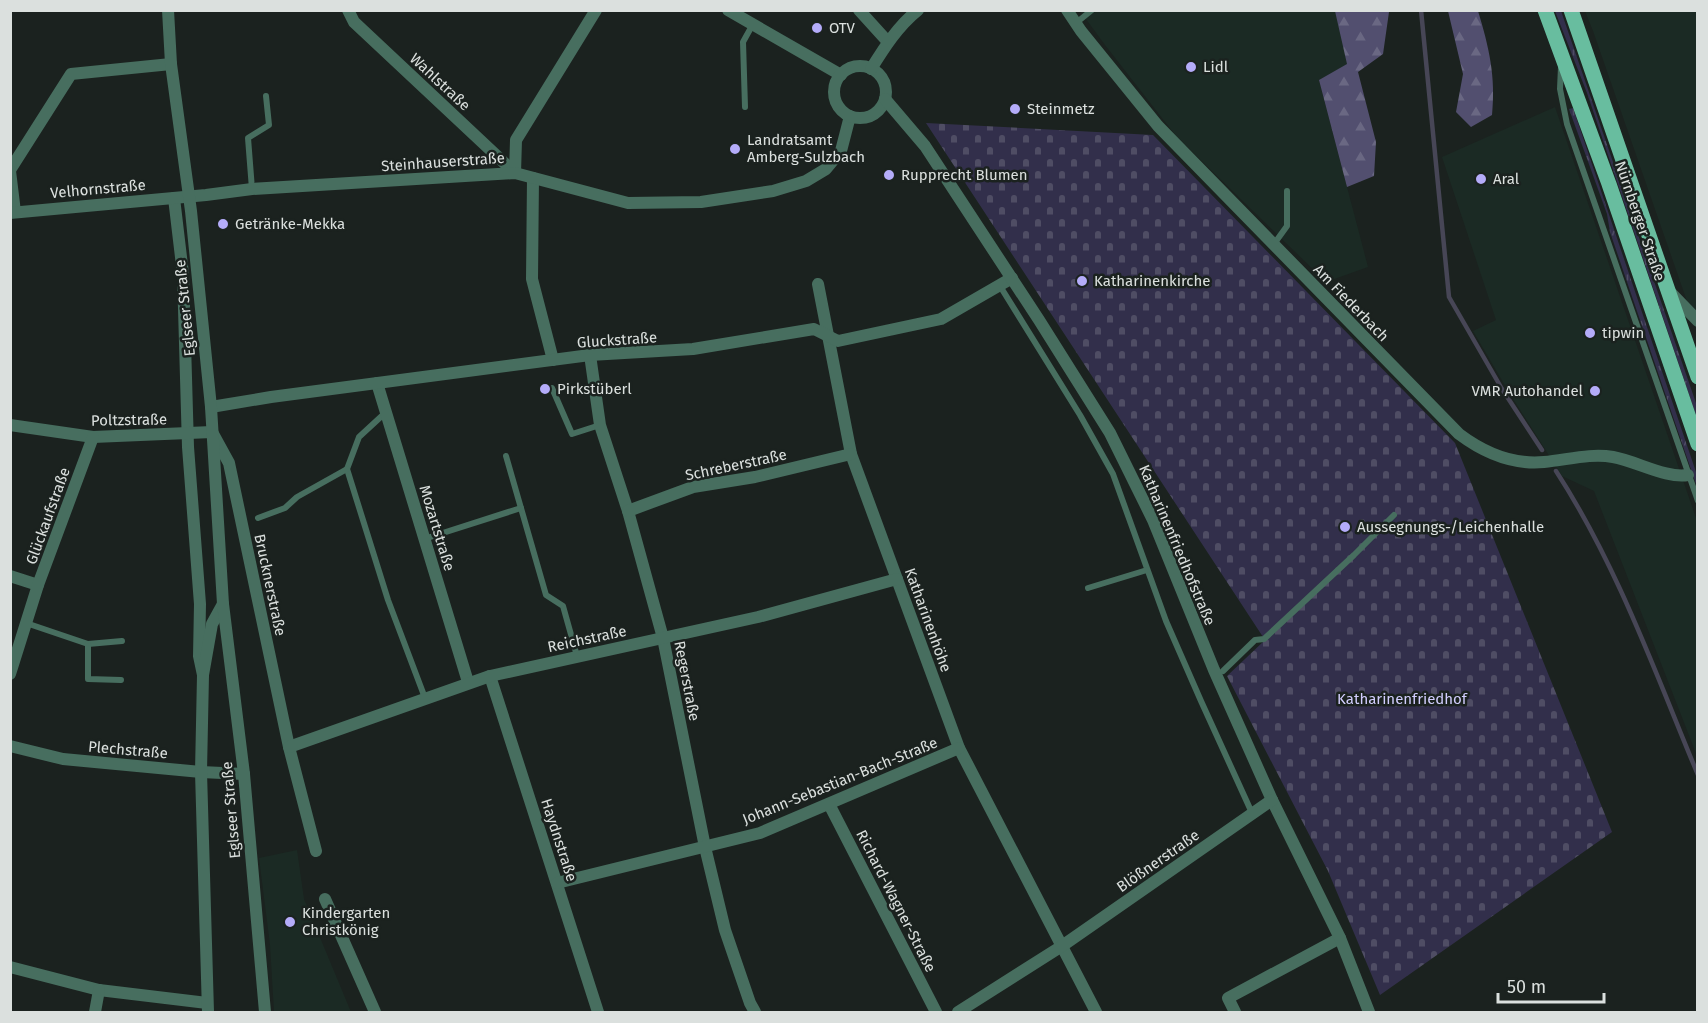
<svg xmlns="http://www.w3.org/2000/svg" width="1708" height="1023" font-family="'Fira Sans',sans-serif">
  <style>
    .built { fill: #1b2a24 }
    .grass { fill: url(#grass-tufts) }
    .forest { fill: url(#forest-firs) }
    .cemetery { fill: url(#cemetery-stones) }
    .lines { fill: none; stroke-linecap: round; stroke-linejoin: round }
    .stream { stroke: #474656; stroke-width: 4.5 }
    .service { stroke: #476e5f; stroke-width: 6 }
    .minor { stroke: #476e5f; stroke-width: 12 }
    .tertiary { stroke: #476e5f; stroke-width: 12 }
    .primary { stroke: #68bd9f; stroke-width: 15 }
    .poi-dot { fill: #b4acf9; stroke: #1b221f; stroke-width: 2 }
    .labels { text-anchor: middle; stroke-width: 5; stroke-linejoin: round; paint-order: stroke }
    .poi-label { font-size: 15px; fill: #dbe0de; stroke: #1b221f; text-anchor: start }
    .street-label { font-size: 15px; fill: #dbe0de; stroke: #1b221f }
    .park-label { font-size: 15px; fill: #d2cefe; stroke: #1b221f }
  </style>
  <defs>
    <pattern id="grass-tufts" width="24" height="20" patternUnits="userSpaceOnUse" patternTransform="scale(1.5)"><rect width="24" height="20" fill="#322f4b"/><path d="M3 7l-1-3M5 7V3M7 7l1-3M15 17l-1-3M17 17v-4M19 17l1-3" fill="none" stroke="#4f4d64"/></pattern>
    <pattern id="forest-firs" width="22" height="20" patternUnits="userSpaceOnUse" patternTransform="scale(1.5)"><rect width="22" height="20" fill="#524f6f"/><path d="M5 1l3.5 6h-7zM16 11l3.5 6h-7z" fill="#6a6883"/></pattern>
    <pattern id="cemetery-stones" width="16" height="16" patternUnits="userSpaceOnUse" patternTransform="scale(1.5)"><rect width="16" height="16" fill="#322f4b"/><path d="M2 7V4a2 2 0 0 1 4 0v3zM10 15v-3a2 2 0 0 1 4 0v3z" fill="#4f4d64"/></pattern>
  </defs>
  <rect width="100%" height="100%" fill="#1b221f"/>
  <g class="built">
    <polygon points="1080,11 1360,11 1348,64 1319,80 1368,267 1326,282 1176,136 1105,45"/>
    <polygon points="1585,11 1697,11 1697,330 1593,31"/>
    <polygon points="1555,107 1697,521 1697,756 1594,491 1562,476 1510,394 1473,331 1496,320 1442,157"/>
    <polygon points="297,850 304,899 351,1012 274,1012 270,945 259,858"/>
  </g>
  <g class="grass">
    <polygon points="1555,11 1561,11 1697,406 1697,418 1587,93"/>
    <polygon points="1573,108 1697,475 1697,487 1610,232 1607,214 1569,109"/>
  </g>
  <g class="forest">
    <polygon points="1335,11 1389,12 1383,54 1358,72 1376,142 1374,176 1347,187 1319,80 1347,64"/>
    <path d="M1448,11h30c11,36 18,66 14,104l-21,12 -15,-15 7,-38z"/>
  </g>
  <polygon class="cemetery" points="926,123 1153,135 1455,443 1612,832 1380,995 1328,871 1227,676 1265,640"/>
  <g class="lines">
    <g class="stream">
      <polyline points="1421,10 1449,297 1502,389 1542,450"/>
      <path d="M1556,471c61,94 99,201 142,304"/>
    </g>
    <g class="service">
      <polyline points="1076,23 1092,10"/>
      <polyline points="1561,67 1560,89 1567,124 1698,501"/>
      <polyline points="745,107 743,42 753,24"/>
      <polyline points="252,189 248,138 269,125 266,96"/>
      <polyline points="1274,244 1287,226 1287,191"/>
      <polyline points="1000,286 1080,415 1113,474 1166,621 1201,701 1252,813"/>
      <polyline points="552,388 572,434 600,425"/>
      <polyline points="385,413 359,437 347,469 388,600 425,698"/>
      <polyline points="506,456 546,595 563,606 577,656"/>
      <polyline points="258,518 285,508 297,497 347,469"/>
      <polyline points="424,539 521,508"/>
      <polyline points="1088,588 1147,570"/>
      <polyline points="26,623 88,644 122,641"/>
      <polyline points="88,644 88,679 121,680"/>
      <polyline points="1223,671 1255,640 1264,639 1354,555 1394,515"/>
    </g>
    <g class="minor">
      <polyline points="348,10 354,22 515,173"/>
      <polyline points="859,10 888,42"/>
      <path d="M1067,10l14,21 77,95 301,308c24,18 54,31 85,28 23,-2 46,-9 69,-5 23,4 54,22 75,18"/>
      <polyline points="10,170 71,74 171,64"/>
      <polyline points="10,171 15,212"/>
      <polyline points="515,173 516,140 596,10"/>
      <polyline points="533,178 532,279 553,360"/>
      <polyline points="174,198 183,274 188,447 200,604 199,656 203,675"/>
      <polyline points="10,213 206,195 252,189 515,173 628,203 701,202 773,191 806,181 826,169 841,151 850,116"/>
      <polyline points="818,284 851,454 959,748 1096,1012"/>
      <polyline points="1669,291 1698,321"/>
      <polyline points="590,355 600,425 628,511 663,638 705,847 725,930 750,1003 755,1012"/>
      <polyline points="377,383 468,682"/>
      <polyline points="211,407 271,397 590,355 693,349 814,329 838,341 941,319 1012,278"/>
      <polyline points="10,425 93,437 212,432 229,463 289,747 316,851"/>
      <polyline points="628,511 693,487 755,477 851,454"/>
      <polyline points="10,576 38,585"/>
      <polyline points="10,674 38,585 93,437"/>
      <polyline points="490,676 598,1012"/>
      <polyline points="10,746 63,759 201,772 244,774"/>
      <polyline points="289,747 490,676 758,617 897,579"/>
      <polyline points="829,804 936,1012"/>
      <polyline points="557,883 760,833 959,748"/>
      <polyline points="325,899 375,1012"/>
      <polyline points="10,967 99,990 207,1003"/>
      <polyline points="95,1012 99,990"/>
      <polyline points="208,1012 201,772 203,675 212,624 223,604"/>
      <polyline points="1235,1012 1228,998 1340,938"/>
    </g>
    <g class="tertiary">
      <polyline points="168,10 171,64 191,211 211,407 223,604 244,774 265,1012"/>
      <polyline points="728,10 841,75"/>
      <circle cx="860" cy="92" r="26"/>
      <path d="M871,69c13,-21 27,-43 47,-59"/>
      <polyline points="885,99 925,146 1039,320 1110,433 1153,520 1214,670 1272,800 1340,938 1369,1012"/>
      <polyline points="958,1012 1062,946 1272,800"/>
    </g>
    <g class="primary">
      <polyline points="1545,10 1609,184 1698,444"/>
      <polyline points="1571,10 1698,377"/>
    </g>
  </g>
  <g class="poi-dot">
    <circle cx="817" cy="28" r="6"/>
    <circle cx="1191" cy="67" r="6"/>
    <circle cx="1015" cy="109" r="6"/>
    <circle cx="735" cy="149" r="6"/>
    <circle cx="889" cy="175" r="6"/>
    <circle cx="1481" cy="179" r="6"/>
    <circle cx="223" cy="224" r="6"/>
    <circle cx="1082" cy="281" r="6"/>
    <circle cx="1590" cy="333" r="6"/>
    <circle cx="545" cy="389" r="6"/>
    <circle cx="1595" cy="391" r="6"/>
    <circle cx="1345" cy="527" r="6"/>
    <circle cx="290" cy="922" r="6"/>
  </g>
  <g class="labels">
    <g class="poi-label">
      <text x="829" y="33">OTV</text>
      <text x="1203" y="72">Lidl</text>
      <text x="1027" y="114">Steinmetz</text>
      <text x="747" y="145">Landratsamt<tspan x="747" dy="17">Amberg-Sulzbach</tspan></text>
      <text x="901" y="180">Rupprecht Blumen</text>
      <text x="1493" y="184">Aral</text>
      <text x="235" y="229">Getränke-Mekka</text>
      <text x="1094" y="286">Katharinenkirche</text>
      <text x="1602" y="338">tipwin</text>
      <text x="557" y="394">Pirkstüberl</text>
      <text x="1583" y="396" text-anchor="end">VMR Autohandel</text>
      <text x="1357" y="532">Aussegnungs-/Leichenhalle</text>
      <text x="302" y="918">Kindergarten<tspan x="302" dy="17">Christkönig</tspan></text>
    </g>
    <g class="street-label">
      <text transform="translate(440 82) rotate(43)" y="5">Wahlstraße</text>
      <text transform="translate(443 162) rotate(-4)" y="5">Steinhauserstraße</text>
      <text transform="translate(98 189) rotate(-5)" y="5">Velhornstraße</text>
      <text transform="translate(1640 221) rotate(71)" y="5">Nürnberger Straße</text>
      <text transform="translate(1351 303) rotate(46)" y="5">Am Fiederbach</text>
      <text transform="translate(185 308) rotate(-96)" y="5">Eglseer Straße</text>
      <text transform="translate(617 340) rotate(-4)" y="5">Gluckstraße</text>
      <text transform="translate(129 420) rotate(-1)" y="5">Poltzstraße</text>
      <text transform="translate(736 465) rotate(-12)" y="5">Schreberstraße</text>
      <text transform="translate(48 516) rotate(-70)" y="5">Glückaufstraße</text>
      <text transform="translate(437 528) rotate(73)" y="5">Mozartstraße</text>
      <text transform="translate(1177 545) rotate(67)" y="5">Katharinenfriedhofstraße</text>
      <text transform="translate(270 585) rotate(78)" y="5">Brucknerstraße</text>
      <text transform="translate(928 620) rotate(70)" y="5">Katharinenhöhe</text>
      <text transform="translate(587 639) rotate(-12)" y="5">Reichstraße</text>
      <text transform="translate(687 681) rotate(79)" y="5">Regerstraße</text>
      <text transform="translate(128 750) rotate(5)" y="5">Plechstraße</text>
      <text transform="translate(840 781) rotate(-22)" y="5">Johann-Sebastian-Bach-Straße</text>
      <text transform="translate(231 810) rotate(-95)" y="5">Eglseer Straße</text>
      <text transform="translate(559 840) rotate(72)" y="5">Haydnstraße</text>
      <text transform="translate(1158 861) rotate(-35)" y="5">Blößnerstraße</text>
      <text transform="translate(896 901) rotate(63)" y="5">Richard-Wagner-Straße</text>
    </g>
    <g class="park-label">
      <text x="1402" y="704">Katharinenfriedhof</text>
    </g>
  </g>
  <rect width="1708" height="1023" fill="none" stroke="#dbe0de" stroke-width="24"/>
  <path d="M1498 993v9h106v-9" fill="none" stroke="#dbe0de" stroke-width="3"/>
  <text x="1507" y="993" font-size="18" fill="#dbe0de" stroke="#1b221f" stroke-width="4.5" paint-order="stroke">50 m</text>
</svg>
